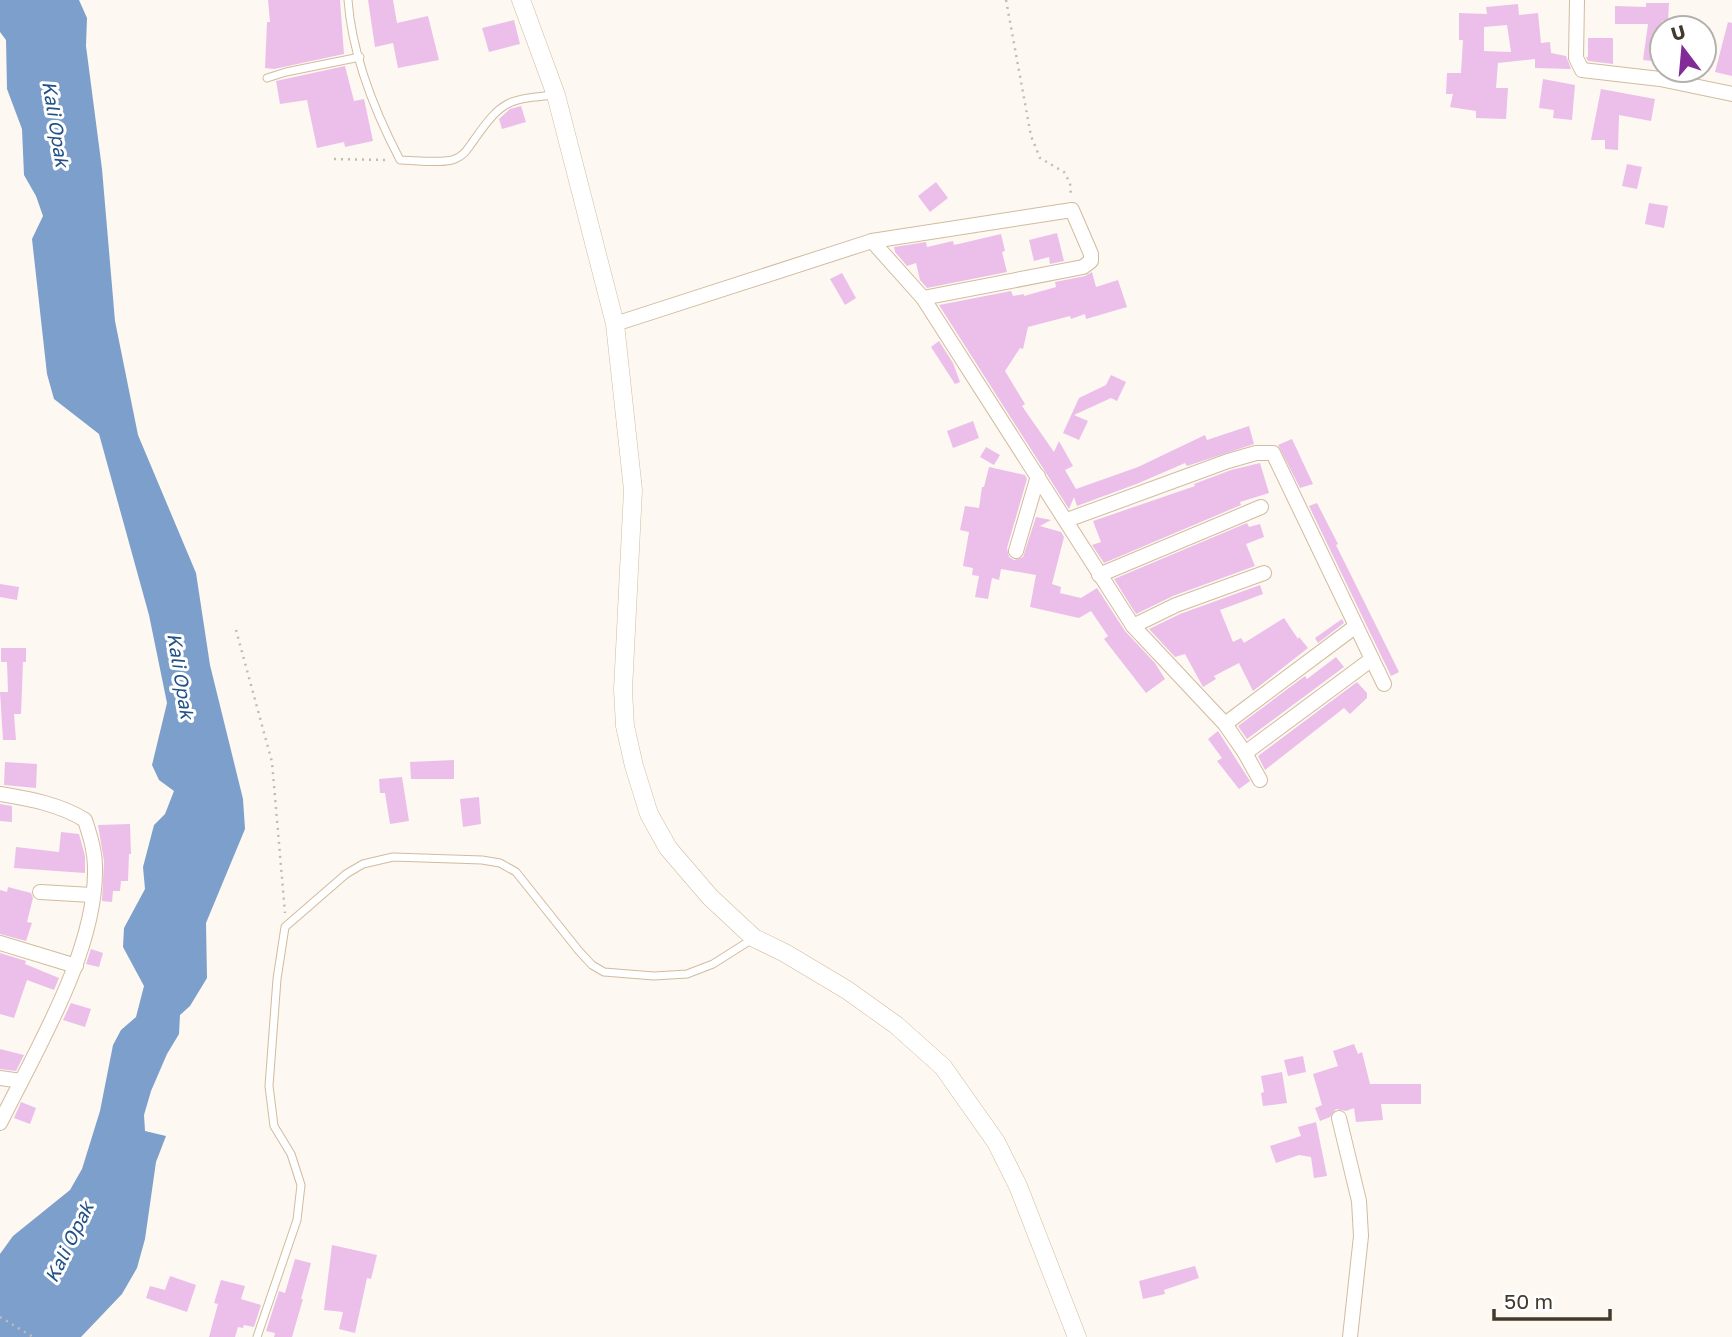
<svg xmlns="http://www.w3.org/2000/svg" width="1732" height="1337" font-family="'Golos Text',sans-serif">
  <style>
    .water { fill: #7d9fcb }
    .building { fill: #ebbfea; fill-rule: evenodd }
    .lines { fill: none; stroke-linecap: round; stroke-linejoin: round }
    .service-casing { stroke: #d2bb9d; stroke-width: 9 }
    .minor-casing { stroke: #d2bb9d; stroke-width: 16 }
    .tertiary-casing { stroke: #d2bb9d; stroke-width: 19 }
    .path { stroke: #c2bcb4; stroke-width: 2.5; stroke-dasharray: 2 5; stroke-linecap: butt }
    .service { stroke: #fff; stroke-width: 7 }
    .minor { stroke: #fff; stroke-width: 14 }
    .tertiary { stroke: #fff; stroke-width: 18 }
    .labels { text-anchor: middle; stroke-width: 6; stroke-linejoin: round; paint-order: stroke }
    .water-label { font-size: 19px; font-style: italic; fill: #225188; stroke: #fff }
  </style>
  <rect width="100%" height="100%" fill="#fdf8f2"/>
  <polygon class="water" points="0,0 79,0 87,18 86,46 102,169 115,321 138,435 196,573 210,665 243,799 245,829 206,923 207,978 190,1006 180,1015 179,1034 167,1054 151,1091 144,1115 145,1131 166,1136 156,1162 145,1239 137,1268 122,1294 81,1337 0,1337 0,1254 13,1236 70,1190 82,1169 100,1111 113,1045 121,1030 136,1017 144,986 123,947 124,928 145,889 143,867 154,825 165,814 174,791 159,780 152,765 167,703 149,615 99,434 54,399 47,374 32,239 43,216 36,196 24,175 22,129 7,89 6,40 0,32"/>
  <g class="building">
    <polygon points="268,0 340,0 344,54 274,69 265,68 267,22 270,22"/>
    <polygon points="368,0 393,0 397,23 428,16 439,60 398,68 393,43 375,47"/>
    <polygon points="1646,3 1669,3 1668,21 1662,21 1662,62 1643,60 1648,24 1615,24 1615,6 1646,7"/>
    <path d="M1518,4l1,11 19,-2 3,30 9,-1 1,11 15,3 5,13 -36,-1v-9l-37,4 -2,25h12l-2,31 -30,-1v-7l-26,-4 3,-13h-7l1,-21h14l2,-33h-4v-27l28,1 -1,-7zM1507,25l4,27 -27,-1v-24z"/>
    <polygon points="514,20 520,44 489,52 482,28"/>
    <polygon points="1728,22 1732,23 1732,76 1715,72"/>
    <polygon points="1588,38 1613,38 1613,64 1588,61 1586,57 1588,57"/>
    <polygon points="345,66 354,101 364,99 373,141 345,147 344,142 317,148 307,100 280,104 276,81"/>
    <polygon points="1543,79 1575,85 1572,120 1553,118 1554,110 1539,108"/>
    <polygon points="1601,89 1655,99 1651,121 1619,115 1618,150 1605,149 1605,140 1591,140"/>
    <polygon points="521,106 526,122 502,129 499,119 510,109"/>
    <polygon points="1627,164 1642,167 1637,189 1622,186"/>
    <polygon points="936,182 948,198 930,212 918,196"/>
    <polygon points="1649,203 1668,206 1664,228 1645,224"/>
    <polygon points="1057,233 1064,261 1050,264 1049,257 1034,261 1029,240"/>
    <polygon points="1001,234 1005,251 1002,252 1007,272 927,288 920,280 916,263 907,266 895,252 894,247 926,242 927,247 953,241 954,245"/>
    <polygon points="1092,272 1096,287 1118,280 1127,307 1086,319 1085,314 1071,319 1070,316 1028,327 1023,349 1020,348 1005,371 1025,404 1022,406 1054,452 1059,441 1073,466 1065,470 1076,489 1138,467 1205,435 1207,440 1249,426 1254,444 1187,466 1185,463 1139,483 1077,506 1074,497 1069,509 939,305 1011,291 1013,296 1024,294 1024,296 1056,287 1055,282 1085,276"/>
    <polygon points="842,273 856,298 845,305 830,279"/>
    <polygon points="939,341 953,363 960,382 955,384 931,347"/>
    <polygon points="1111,375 1126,382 1117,401 1111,398 1074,415 1088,421 1079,440 1063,433 1079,398 1106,385"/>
    <polygon points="973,421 979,438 953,448 947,431"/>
    <polygon points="1292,439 1313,484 1300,488 1278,445"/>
    <polygon points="986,447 1000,455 994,465 980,457"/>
    <polygon points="1260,463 1269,493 1240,502 1241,505 1104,563 1092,545 1101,542 1093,521 1195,486 1194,484 1231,470"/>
    <polygon points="989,467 1025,475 1027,479 1007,548 1009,557 1014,560 1023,557 1036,517 1051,520 1040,526 1061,532 1064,537 1052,584 1061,587 1060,593 1081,598 1097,588 1125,631 1155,663 1165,679 1146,693 1104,639 1108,636 1091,611 1079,618 1030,607 1036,575 1001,569 999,580 992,578 988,599 975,597 979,576 972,575 973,568 963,566 969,532 960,530 965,506 979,508 982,487 984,487"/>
    <polygon points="1317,503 1338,544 1336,545 1399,672 1391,676 1309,506"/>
    <polygon points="1247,523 1249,527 1260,524 1264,537 1246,544 1255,566 1173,596 1136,614 1114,579"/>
    <polygon points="0,584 19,587 17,600 0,597"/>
    <polygon points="1260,585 1263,594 1220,610 1233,642 1241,638 1244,643 1284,618 1298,639 1299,637 1308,648 1253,691 1239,663 1214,676 1216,679 1203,687 1185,654 1175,657 1149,629 1180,614"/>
    <polygon points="1342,619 1344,623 1318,643 1315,638"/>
    <polygon points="1,648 26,648 26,662 23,662 21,714 14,714 16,740 3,740 0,692 8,692 7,662 1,662"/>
    <polygon points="1336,657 1344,667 1247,739 1238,726 1305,676 1307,679"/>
    <polygon points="1357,682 1367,693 1367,698 1350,714 1344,708 1265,770 1258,756"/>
    <polygon points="1218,731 1250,781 1239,789 1217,761 1222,758 1208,739"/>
    <polygon points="454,760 454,779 411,779 410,762"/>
    <polygon points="5,762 37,764 36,788 4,785"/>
    <polygon points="402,777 409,821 390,824 385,793 380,793 379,779"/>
    <polygon points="479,797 481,824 463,827 460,799"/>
    <polygon points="0,804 12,806 12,822 0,821"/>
    <polygon points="130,824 131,854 129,854 128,881 121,881 120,891 113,891 112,902 102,901 104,861 98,825"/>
    <polygon points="61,832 79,834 85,856 85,873 14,868 16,847 59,852"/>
    <polygon points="8,887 31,893 33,898 27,922 32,923 26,941 0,934 0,890 7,892"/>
    <polygon points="91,949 103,953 99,967 86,964"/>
    <polygon points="0,953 26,961 25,964 59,978 54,990 27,980 14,1018 0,1014"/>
    <polygon points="71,1003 91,1009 85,1027 63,1020"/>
    <polygon points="1354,1044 1358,1054 1362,1052 1370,1084 1421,1084 1421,1104 1381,1104 1383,1120 1356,1122 1354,1108 1346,1111 1336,1109 1330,1117 1320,1121 1315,1108 1322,1105 1313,1074 1338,1066 1333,1051"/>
    <polygon points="0,1049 24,1055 16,1071 0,1069"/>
    <polygon points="1303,1056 1306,1072 1288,1076 1284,1060"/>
    <polygon points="1282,1072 1287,1103 1263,1106 1261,1093 1264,1092 1261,1076"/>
    <polygon points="21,1102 36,1108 30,1124 14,1118"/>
    <polygon points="1316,1122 1327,1176 1314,1178 1311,1157 1299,1155 1276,1163 1270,1146 1301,1136 1298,1127"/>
    <polygon points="332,1245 377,1255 371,1279 367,1278 355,1333 339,1329 343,1312 324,1310"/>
    <polygon points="295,1259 311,1263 301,1299 303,1299 292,1337 274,1337 275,1333 266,1331 279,1291 285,1293"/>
    <polygon points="1195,1266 1199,1278 1164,1290 1165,1294 1143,1299 1139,1281"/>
    <polygon points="170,1276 196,1285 187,1312 146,1298 150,1286 165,1290"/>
    <polygon points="221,1280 245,1286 241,1299 261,1305 254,1327 244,1325 243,1328 238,1327 235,1337 209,1337 218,1304 214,1303"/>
  </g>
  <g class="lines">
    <g class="service-casing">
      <g id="service">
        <path d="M348,0c4,55 27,112 52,160 14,0 43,4 55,-1 10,-4 13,-11 19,-19 28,-40 34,-41 82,-45"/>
        <polyline points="267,78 286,72 360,57"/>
        <polyline points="257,1337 297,1220 301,1185 291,1154 274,1126 269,1086 277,979 285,927 346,874 363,864 393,857 482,860 500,863 516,872 579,951 592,965 604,972 654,976 687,974 713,964 754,938"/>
      </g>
    </g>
    <g class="minor-casing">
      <g id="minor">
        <polyline points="1577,0 1576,58 1582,70 1660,79 1732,94"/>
        <polyline points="872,241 923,298 1133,626 1225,724 1245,753 1260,780"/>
        <polyline points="615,324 872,241 1072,210 1091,254 1091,261 1083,267 923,298"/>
        <polyline points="1067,520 1228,461 1256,453 1273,453 1384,684"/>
        <polyline points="1016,551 1038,476"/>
        <polyline points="1099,575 1261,507"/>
        <polyline points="1133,626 1176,605 1264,573"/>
        <polyline points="1225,724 1356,626"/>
        <polyline points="1245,753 1372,659"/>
        <path d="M0,794c30,5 59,10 85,26 5,16 10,31 10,47 2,83 -59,183 -95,256"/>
        <polyline points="40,892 92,895"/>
        <polyline points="0,943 76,966"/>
        <polyline points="0,1078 21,1081"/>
        <polyline points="1339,1118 1359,1201 1361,1236 1350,1337"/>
      </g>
    </g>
    <g class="tertiary-casing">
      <polyline id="tertiary" points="521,0 556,95 615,324 633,490 623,690 625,726 634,766 649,814 668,848 710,897 754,938 785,953 847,990 896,1025 943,1067 996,1142 1018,1186 1077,1337"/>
    </g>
    <g class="path">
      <polyline points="1006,0 1031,136 1040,158 1064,172 1070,183 1071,196"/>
      <polyline points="334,159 386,160"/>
      <polyline points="236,630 272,762 285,913"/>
      <polyline points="0,1317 33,1337"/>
    </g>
    <use href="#service" class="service"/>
    <use href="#minor" class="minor"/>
    <use href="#tertiary" class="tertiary"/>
  </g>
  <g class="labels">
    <g class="water-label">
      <text transform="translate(56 124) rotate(81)" y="7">Kali Opak</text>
      <text transform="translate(181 676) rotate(81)" y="7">Kali Opak</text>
      <text transform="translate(69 1242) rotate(-64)" y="7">Kali Opak</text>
    </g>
  </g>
  <g transform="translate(1683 49) rotate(344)"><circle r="33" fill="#ffffff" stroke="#b4b0ab" stroke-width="2"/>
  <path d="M0-5L12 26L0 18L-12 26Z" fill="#812a98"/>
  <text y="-10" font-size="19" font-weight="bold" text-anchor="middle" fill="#433a2e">U</text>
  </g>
  <path d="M1494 1309v10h116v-10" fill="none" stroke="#433a2e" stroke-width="3.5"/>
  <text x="1504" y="1309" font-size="21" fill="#433a2e" stroke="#ffffff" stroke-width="5" paint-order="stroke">50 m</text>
</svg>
